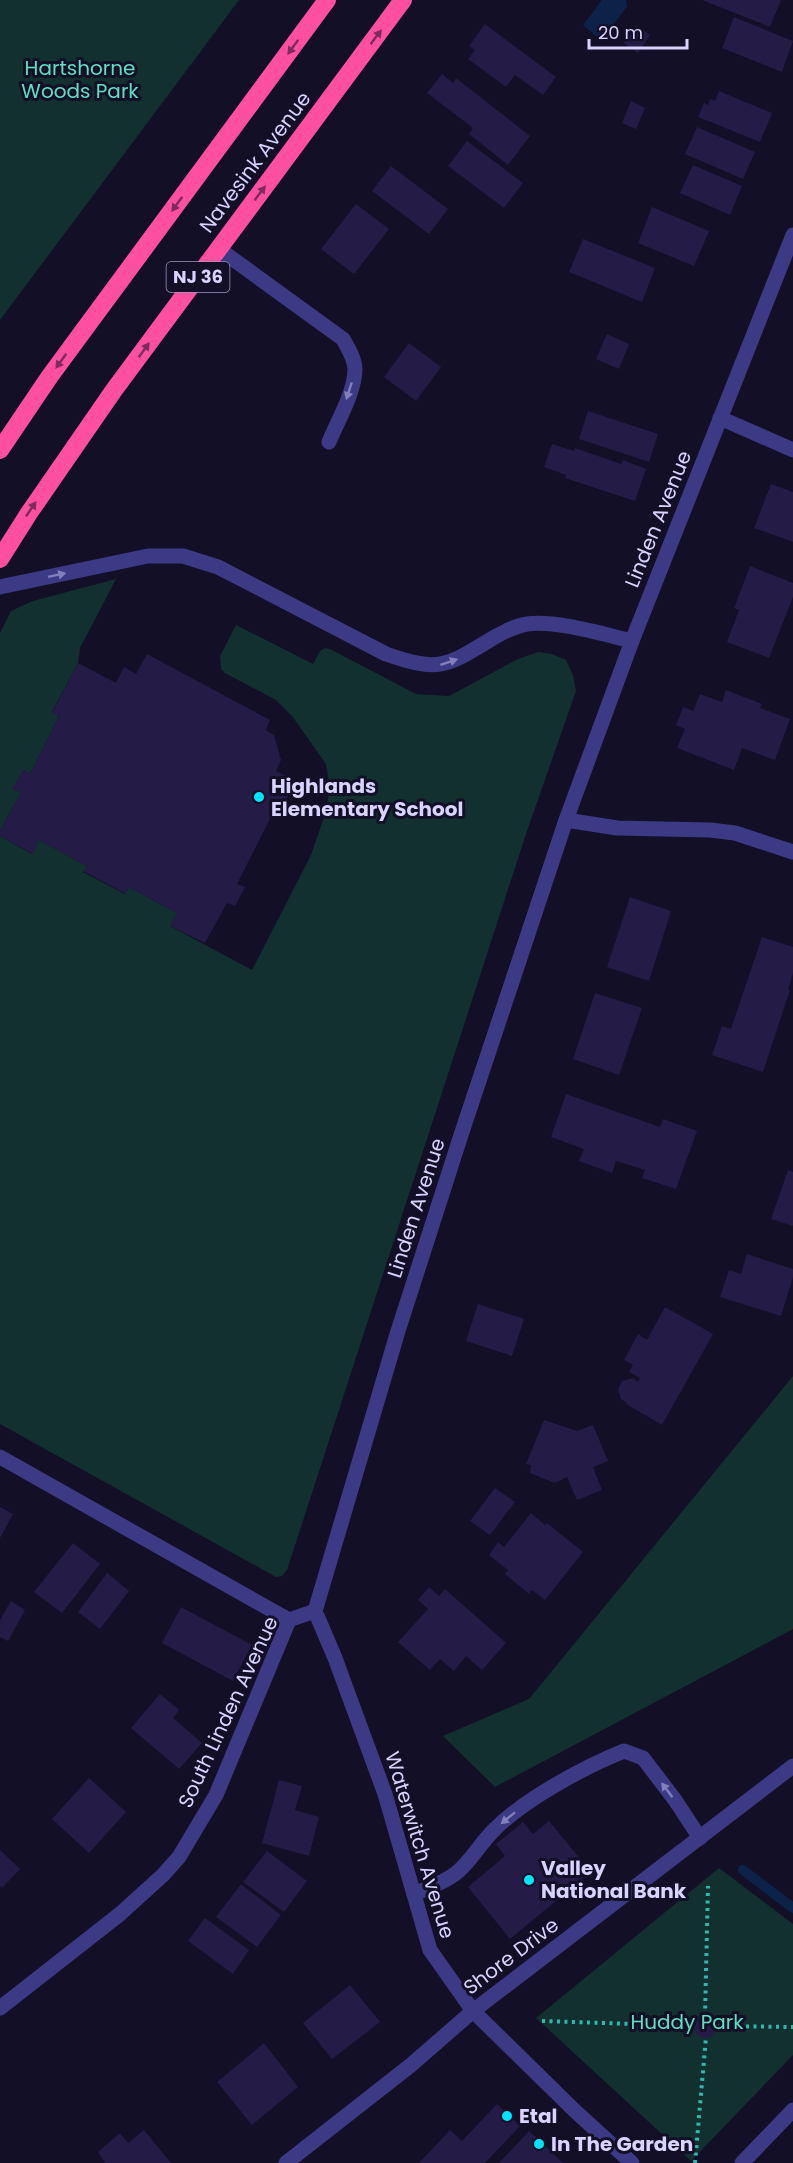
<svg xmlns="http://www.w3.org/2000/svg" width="793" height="2163" font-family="Poppins,sans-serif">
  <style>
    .green { fill: #12302f }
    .water { fill: #0c2248 }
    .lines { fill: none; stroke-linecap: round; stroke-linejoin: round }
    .stream { stroke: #0c2248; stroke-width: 10 }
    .building { fill: #241b47 }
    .path { stroke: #2fb8b0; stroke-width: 4; stroke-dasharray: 3 4.5; stroke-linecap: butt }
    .minor { stroke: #3d3a85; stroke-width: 15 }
    .highway { stroke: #ff4fa3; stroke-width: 18 }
    .oneway { fill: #7d2c5e }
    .oneway2 { fill: #837fbc }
    .poi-dot { fill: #00e5ff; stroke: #130f26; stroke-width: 2 }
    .labels { text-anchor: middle; stroke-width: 6; stroke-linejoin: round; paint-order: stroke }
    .shield { fill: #130f26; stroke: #9e99be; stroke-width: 1.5 }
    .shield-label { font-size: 18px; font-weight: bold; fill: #d9d4ff }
    .park-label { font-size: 20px; fill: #5fe0c0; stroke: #130f26 }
    .street-label { font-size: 20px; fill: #d9d4ff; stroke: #130f26 }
    .poi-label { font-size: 20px; font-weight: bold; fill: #d9d4ff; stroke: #130f26; text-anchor: start }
  </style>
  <rect width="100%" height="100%" fill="#130f26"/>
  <g class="green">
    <polygon points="0,0 239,0 0,320"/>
    <polygon points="116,579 80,648 78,663 52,712 59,716 30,774 23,770 13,789 21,792 0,831 0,633 11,611 33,601"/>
    <polygon points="236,625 313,664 320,651 325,648 330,649 416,694 449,696 518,659 538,652 552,654 566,660 573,675 576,691 526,834 287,1570 282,1576 276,1577 0,1424 0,836 32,854 39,840 87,866 83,872 125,894 129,887 177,913 170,926 252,970 311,855 325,814 330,789 326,764 292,716 276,700 225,673 221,669 220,656"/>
    <polygon points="793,1376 793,1629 495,1787 443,1736 529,1699"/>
    <polygon points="719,1868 793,1924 793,2055 691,2161 536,2018"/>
  </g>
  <polygon class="water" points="602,0 626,0 627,7 605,35 596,36 583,25"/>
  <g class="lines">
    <polyline class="stream" points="743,1870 793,1908"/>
  </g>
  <g class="building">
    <polygon points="702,0 781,0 770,27"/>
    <polygon points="734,17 793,41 782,72 722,48"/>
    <polygon points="485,24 556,77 543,95 515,75 506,87 468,59 475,50 469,46"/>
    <polygon points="636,25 650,35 638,53 624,43"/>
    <polygon points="442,74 453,83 456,78 530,136 508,165 469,134 473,128 427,93"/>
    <polygon points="719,91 772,113 760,142 698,117 704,103 708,105 710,99 715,101"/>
    <polygon points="631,101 645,108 636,129 622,123"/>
    <polygon points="697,127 755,152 743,179 685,154"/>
    <polygon points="467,141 523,183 504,208 448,166"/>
    <polygon points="693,165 742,186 730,215 680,193"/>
    <polygon points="391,166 448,209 429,234 372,191"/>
    <polygon points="356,204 389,229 354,274 321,249"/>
    <polygon points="652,207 709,231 694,266 638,243"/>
    <polygon points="583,239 655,268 642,302 569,272"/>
    <polygon points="607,334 629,344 619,369 596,359"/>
    <polygon points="409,343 441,367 416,401 384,377"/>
    <polygon points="588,411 658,434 649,462 579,439"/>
    <polygon points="552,444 574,451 575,448 621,464 623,460 646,469 635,501 565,478 566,475 544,467"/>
    <polygon points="771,484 793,492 793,542 754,528"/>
    <polygon points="750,566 793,583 793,597 769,658 727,642 739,610 734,608"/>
    <polygon points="147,654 270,720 266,730 274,735 281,760 276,771 292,779 287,787 292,789 277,816 273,813 237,884 245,887 235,906 227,903 205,943 170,926 177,913 129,887 126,894 83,871 87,866 39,840 33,854 0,836 0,831 21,792 12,789 23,770 30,774 59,716 52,713 78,663 116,683 124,667 136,674"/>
    <polygon points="726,690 762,704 760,708 790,719 775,760 742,748 734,770 677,748 685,729 676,725 683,707 693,711 700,694 722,702"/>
    <polygon points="630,897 671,911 649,981 607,967"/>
    <polygon points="762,937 793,947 793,973 788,990 790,990 763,1072 712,1055 722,1026 731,1029"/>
    <polygon points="595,993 642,1008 619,1075 573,1059"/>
    <polygon points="566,1094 660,1127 663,1119 697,1131 676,1189 642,1178 645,1170 616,1161 612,1173 579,1161 584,1149 551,1137"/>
    <polygon points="788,1170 793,1172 793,1226 771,1219"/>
    <polygon points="747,1254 793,1269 793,1277 781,1316 720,1297 729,1270 741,1274"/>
    <polygon points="478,1304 524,1319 512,1356 466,1341"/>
    <polygon points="665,1307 713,1334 662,1425 626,1404 627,1403 621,1399 618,1389 622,1381 633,1378 638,1382 640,1378 629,1372 633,1365 624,1360 638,1334 647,1340"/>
    <polygon points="544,1420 577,1431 593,1425 608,1461 593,1467 602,1490 577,1500 567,1477 555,1483 530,1473 531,1465 526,1464"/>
    <polygon points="495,1488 515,1502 490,1535 470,1521"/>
    <polygon points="0,1507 13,1514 0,1538"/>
    <polygon points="531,1513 545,1525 547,1523 583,1552 545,1600 532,1590 529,1594 505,1574 508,1570 489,1555 498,1542 504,1547"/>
    <polygon points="73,1543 100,1564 62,1613 34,1592"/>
    <polygon points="107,1573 129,1591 100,1629 78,1612"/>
    <polygon points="429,1587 439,1596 445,1589 506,1643 482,1670 466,1656 454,1671 440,1659 430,1670 398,1642 428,1609 418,1600"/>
    <polygon points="11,1601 25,1610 8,1641 0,1637 0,1620"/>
    <polygon points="181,1607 252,1645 233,1681 162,1643"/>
    <polygon points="160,1694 179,1710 173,1718 202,1743 179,1769 131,1728"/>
    <polygon points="89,1778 126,1812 89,1853 52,1819"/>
    <polygon points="279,1780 302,1786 295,1810 319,1817 309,1856 262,1843"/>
    <polygon points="549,1821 591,1872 510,1939 468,1887 505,1856 496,1844 523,1822 533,1834"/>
    <polygon points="0,1850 20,1869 2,1888 0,1886"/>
    <polygon points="267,1851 307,1881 284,1912 243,1882"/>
    <polygon points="241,1884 281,1915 257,1947 216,1917"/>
    <polygon points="205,1918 249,1950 233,1974 188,1941"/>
    <polygon points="350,1985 380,2022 332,2059 303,2023"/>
    <circle cx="705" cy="2027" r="11"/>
    <polygon points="264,2043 298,2087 252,2125 217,2082"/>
    <polygon points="497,2104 520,2126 485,2163 419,2163 450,2130 462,2141"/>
    <polygon points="144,2130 171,2163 104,2163 105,2162 98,2152 120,2133 128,2143"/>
    <polygon points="529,2131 563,2163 499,2163"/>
  </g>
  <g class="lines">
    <g class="path">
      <polyline points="705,2016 708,1886"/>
      <polyline points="542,2021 694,2026"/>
      <polyline points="716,2026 793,2027"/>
      <polyline points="695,2163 706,2037"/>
    </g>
    <g class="minor">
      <path d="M219,249l124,90c5,9 12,20 12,31 -1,24 -17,50 -26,72"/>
      <polyline points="720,418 793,450"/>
      <path d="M0,587l148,-31h35l35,11 168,87c54,19 61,12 107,-16 11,-6 21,-12 34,-14 29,-4 75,10 105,17"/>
      <polyline points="566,820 617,828 710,830 735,833 793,852"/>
      <polyline points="0,1457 289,1620"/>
      <polyline points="315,1611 398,1331 462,1132 566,820 632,641 793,235"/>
      <polyline points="315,1611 335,1658 385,1794 430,1950 473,2011 574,2110 632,2163"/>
      <path d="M414,1894c14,-6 29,-11 41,-20 16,-12 25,-31 40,-45 30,-30 89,-62 129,-78l19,7 32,42 25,38"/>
      <polyline points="0,2008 120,1914 163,1875 179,1857 216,1795 289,1620 315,1611"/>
      <polyline points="286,2163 411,2065 473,2011 793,1766"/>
      <polyline points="742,2163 793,2110"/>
    </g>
    <g class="highway">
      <polyline points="0,450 50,376 327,0"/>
      <polyline points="0,559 29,513 114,390 403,0"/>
    </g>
  </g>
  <defs><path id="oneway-solid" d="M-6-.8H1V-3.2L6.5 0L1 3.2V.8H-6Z" transform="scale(1.5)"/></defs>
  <g class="oneway">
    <use href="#oneway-solid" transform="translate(376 37) rotate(-53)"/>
    <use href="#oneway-solid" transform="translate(293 47) rotate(126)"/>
    <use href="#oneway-solid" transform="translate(260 193) rotate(-53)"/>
    <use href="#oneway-solid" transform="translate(177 204) rotate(126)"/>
    <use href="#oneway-solid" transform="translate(144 350) rotate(-54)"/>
    <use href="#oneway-solid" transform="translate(61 361) rotate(126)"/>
    <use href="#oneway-solid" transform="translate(31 509) rotate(-56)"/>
  </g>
  <g class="oneway2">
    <use href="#oneway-solid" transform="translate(349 391) rotate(108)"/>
    <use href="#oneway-solid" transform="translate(57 575) rotate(-12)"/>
    <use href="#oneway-solid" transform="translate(449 662) rotate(-18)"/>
    <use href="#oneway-solid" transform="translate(667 1790) rotate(-127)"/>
    <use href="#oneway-solid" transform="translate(508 1818) rotate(141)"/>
  </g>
  <g class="poi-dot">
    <circle cx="259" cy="797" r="6"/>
    <circle cx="529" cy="1880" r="6"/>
    <circle cx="507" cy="2116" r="6"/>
    <circle cx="539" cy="2144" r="6"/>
  </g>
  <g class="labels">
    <rect class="shield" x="166.5" y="262" width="63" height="30" rx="4.5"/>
    <g class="shield-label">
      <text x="198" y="283">NJ 36</text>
    </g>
    <g class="park-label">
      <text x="80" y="75">Hartshorne<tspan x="80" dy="23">Woods Park</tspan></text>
      <text x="687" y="2029">Huddy Park</text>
    </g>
    <g class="street-label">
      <text transform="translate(255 162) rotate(-53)" y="7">Navesink Avenue</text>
      <text transform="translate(658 519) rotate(-68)" y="7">Linden Avenue</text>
      <text transform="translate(416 1208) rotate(-72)" y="7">Linden Avenue</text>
      <text transform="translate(228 1712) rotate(-65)" y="7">South Linden Avenue</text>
      <text transform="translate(420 1845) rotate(73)" y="7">Waterwitch Avenue</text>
      <text transform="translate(511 1956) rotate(-37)" y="7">Shore Drive</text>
    </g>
    <g class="poi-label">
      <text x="271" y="793">Highlands<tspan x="271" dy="23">Elementary School</tspan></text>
      <text x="541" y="1875">Valley<tspan x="541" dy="23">National Bank</tspan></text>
      <text x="519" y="2123">Etal</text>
      <text x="551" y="2151">In The Garden</text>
    </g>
  </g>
  <path d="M589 39v9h98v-9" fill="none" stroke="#d9d4ff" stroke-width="3"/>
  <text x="598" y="39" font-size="18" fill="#d9d4ff" stroke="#130f26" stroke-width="4.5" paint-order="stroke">20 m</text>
</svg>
